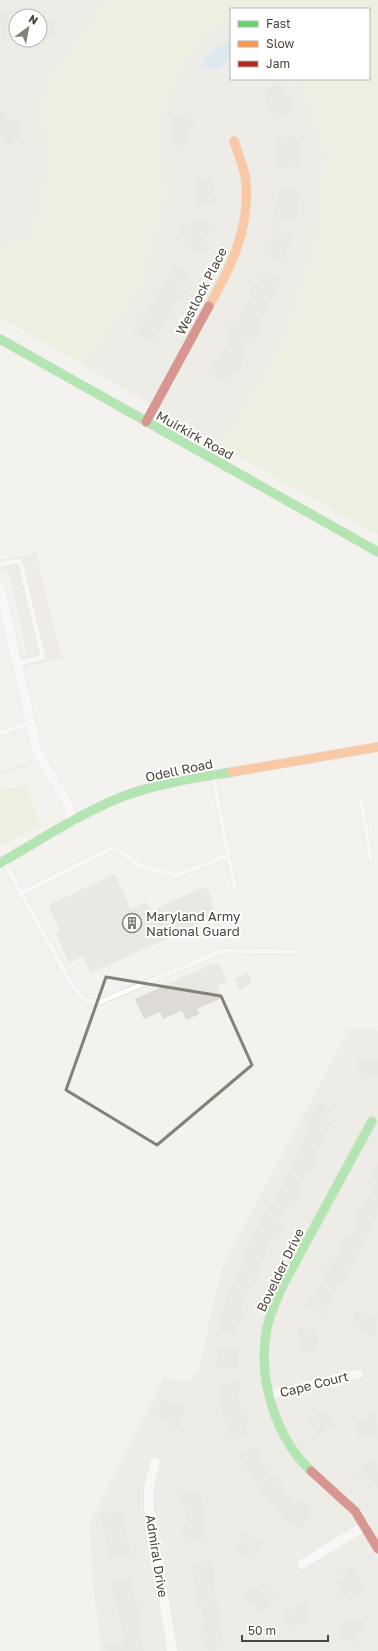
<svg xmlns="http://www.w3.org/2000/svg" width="378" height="1651" font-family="'Golos Text',sans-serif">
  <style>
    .residential { fill: #e7e4dc; fill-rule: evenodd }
    .green { fill: #e1eecf }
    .parking { fill: #e6e3df }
    .water { fill: #c0ddf1 }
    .building { fill: #dedbd6 }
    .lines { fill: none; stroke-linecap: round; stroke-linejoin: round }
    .lane-casing { stroke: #d2d0cb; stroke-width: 6 }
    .street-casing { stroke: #d2d0cb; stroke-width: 11 }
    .fast-casing { stroke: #d3cfc5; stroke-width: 10 }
    .slow-casing { stroke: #d3cfc5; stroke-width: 10 }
    .jam-casing { stroke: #d3cfc5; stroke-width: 10 }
    .path { stroke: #d3d2cc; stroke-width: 2; stroke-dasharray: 2 2; stroke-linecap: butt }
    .lane { stroke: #fdfdfc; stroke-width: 5 }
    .street { stroke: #fdfdfc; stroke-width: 10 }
    .fast { stroke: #63d668; stroke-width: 9 }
    .slow { stroke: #ff974d; stroke-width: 9 }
    .jam { stroke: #b3261e; stroke-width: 9 }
    .marked { fill: none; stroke: #868178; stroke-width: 3; stroke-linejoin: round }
    .labels { text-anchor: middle; stroke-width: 4; stroke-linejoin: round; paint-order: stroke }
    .street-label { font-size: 13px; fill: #4b4439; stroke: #fff }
    .poi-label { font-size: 13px; fill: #4b4439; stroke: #fff; text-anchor: start }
  </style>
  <rect width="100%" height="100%" fill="#f4f2ee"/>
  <g class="residential">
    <path d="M0,0h108l-24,35 -30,35 -14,43 11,46 -20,78 -31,10zM16,16h24v24h-24z"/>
    <polygon points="231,21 231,79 300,79 325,156 316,247 278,351 221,447 83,365 103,337 153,237 165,199 157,127 182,66 205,33"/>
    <polygon points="349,1029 378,1030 378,1651 101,1651 93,1582 89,1525 164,1377 187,1382 199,1372 212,1308 224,1263"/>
  </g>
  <g class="green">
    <polygon points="108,0 378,0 378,535 221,447 278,351 316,247 325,156 300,79 369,79 369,9 231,9 231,21 205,33 182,66 157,127 165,199 153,237 141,288 83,365 0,317 0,247 31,237 51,159 40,113 54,70 84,35"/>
    <polygon points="27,785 39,825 0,847 0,791"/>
  </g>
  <polygon class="parking" points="36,552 62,659 28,666 25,672 21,655 24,656 27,654 9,572 5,570 3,573 0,558 5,560"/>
  <polygon class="water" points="231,40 231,58 216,71 203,66 203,60 216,48"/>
  <g class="building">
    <polygon points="0,12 9,14 6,40 0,40"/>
    <polygon points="53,18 57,35 40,40 40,20"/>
    <polygon points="279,82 295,107 275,120 268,111 270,109 264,100 266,99 263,93"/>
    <polygon points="0,110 8,118 12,120 14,119 21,126 19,128 24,133 9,147 0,137"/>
    <polygon points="173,117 193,119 192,130 189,129 187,146 170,144"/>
    <polygon points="296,135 297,141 300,140 302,153 299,154 300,166 278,169 275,144 277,143 277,137"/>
    <polygon points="198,177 213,178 213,184 215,184 214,195 217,196 216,206 195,205"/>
    <polygon points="279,188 298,189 297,219 278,219 278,217 273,217 274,206 278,206"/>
    <polygon points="193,217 211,224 205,241 209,243 205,254 183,246 186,237 179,235 184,223 190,225"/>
    <polygon points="275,229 291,234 284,261 264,256 267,245 270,245"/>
    <polygon points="174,264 191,273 182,289 187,291 181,302 178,300 164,326 152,341 134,332 137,326 134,325 141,313 144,315 149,304 152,305"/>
    <polygon points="266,271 282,280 257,325 263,329 258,339 251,336 241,354 244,356 241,362 243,363 237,374 234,373 229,384 208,373 222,351 223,352 232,336 226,332 231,322 235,325 251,296 247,294 253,284 257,286"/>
    <polygon points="115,874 131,909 147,902 151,911 206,886 213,902 211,903 217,916 91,973 83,956 69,963 56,933 60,931 48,905"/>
    <polygon points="213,963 213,965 219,963 228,981 217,986 222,998 197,1009 200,1014 186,1020 182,1011 163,1019 160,1012 144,1019 135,999"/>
    <polygon points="248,973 252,982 240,990 234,979"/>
    <polygon points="359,1058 378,1058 378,1075 371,1075 371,1079 360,1080"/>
    <polygon points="318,1102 332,1110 326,1121 331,1123 312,1160 316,1162 311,1172 308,1171 298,1191 302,1193 297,1203 290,1200 279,1222 284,1224 279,1234 275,1232 264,1254 266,1255 255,1276 258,1278 253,1288 250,1287 240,1310 244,1311 242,1323 238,1322 235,1334 219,1330 227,1293 229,1293 244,1257 242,1256 269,1204 272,1206 311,1126 306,1124"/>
    <polygon points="378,1162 378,1214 358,1258 342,1286 339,1284 325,1315 305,1307 310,1296 315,1298 324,1277 322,1276 328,1265 331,1267 340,1249 339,1248 344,1237 348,1239 352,1234 359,1218 353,1215 359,1205 363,1207 373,1187 367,1184"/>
    <polygon points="355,1311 378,1315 374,1337 363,1332 364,1330 352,1326"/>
    <polygon points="299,1326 320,1331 315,1354 298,1350 301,1339 297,1338"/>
    <polygon points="217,1350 239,1350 239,1368 216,1368"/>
    <polygon points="239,1380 241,1392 238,1392 242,1415 246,1413 250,1424 245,1426 249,1435 233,1441 224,1419 218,1385"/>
    <polygon points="163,1400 186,1408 179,1428 168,1424 169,1420 157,1416"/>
    <polygon points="326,1409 335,1425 317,1435 308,1420"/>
    <polygon points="376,1411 378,1433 360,1438 356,1422 366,1419 365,1414"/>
    <polygon points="257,1445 263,1455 259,1457 272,1478 275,1476 282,1484 279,1487 295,1504 301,1498 315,1511 299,1528 291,1521 289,1524 261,1492 239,1456"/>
    <polygon points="371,1458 378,1465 378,1489 367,1478 363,1481 356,1474"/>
    <polygon points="200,1491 206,1541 185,1544 182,1526 187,1525 184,1506 180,1506 178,1495"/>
    <polygon points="122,1511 131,1556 109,1560 101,1514"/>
    <polygon points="245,1531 264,1543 258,1553 253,1550 248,1558 234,1549"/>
    <polygon points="211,1560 215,1578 213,1579 224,1647 207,1650 205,1639 201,1640 199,1628 205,1626 201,1605 196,1606 194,1595 196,1594 191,1563"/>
    <polygon points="353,1566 365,1590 355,1596 352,1591 343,1597 335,1582 344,1577 341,1572"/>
    <polygon points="131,1577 137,1606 139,1606 141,1618 137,1618 140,1641 142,1640 144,1651 107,1651 106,1645 124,1643 116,1598 113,1599 111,1581"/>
    <polygon points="254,1586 264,1593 267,1589 276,1597 262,1613 244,1598"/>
    <polygon points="307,1602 310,1623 286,1626 284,1611 296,1609 295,1604"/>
    <polygon points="343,1619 364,1621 363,1634 358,1633 357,1642 340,1640"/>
  </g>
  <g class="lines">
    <g class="lane-casing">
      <g id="lane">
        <polyline points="0,564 20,561 43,657 17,664"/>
        <polyline points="0,733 30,723"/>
        <polyline points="361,800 371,860"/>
        <polyline points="228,855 235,886"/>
        <polyline points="4,862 21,893 115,847 136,864 176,876 228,855 213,776"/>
        <polyline points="21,893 72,985 85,1001 100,1002 222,951 296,952"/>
      </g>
    </g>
    <g class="street-casing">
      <g id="street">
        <polyline points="0,588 37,751 67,803 73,822"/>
        <polyline points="271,1395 358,1374"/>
        <polyline points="155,1462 149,1488 149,1509 172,1651"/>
        <polyline points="302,1564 365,1526"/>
      </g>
    </g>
    <g class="fast-casing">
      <g id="fast">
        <polyline points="0,339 378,552"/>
        <path d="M0,863c41,-23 80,-50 124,-67 35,-13 72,-18 108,-24"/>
        <path d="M311,1471c-36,-34 -54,-94 -44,-143 3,-15 10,-29 16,-43l89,-164"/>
      </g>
    </g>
    <g class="slow-casing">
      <g id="slow">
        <path d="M209,306c22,-39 41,-78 37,-124 -1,-13 -8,-28 -12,-41"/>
        <polyline points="232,772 378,747"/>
      </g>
    </g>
    <g class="jam-casing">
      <g id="jam">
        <polyline points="146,422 209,306"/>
        <polyline points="311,1471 355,1511 378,1549"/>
      </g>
    </g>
    <polyline class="path" points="0,772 26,765 31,761"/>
    <use href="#lane" class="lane"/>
    <use href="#street" class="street"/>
    <use href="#fast" class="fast"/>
    <use href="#slow" class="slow"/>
    <use href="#jam" class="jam"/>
  </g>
  <path d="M0 0H378V1651H0ZM106,977l115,19 31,69 -95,80 -91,-55z" fill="#f4f2ee" fill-opacity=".55" fill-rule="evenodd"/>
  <path class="marked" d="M106,977l115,19 31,69 -95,80 -91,-55z"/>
  <defs>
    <g id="building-ring" transform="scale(1)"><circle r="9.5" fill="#fff" stroke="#868178" stroke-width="1.5"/><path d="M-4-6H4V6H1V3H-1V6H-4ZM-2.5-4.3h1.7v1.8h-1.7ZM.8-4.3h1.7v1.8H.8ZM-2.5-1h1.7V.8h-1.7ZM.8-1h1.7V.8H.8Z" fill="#868178"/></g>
  </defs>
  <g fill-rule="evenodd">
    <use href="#building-ring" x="132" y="923"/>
  </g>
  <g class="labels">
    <g class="street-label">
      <text transform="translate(201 291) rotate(-63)" y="5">Westlock Place</text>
      <text transform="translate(195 435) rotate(29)" y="5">Muirkirk Road</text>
      <text transform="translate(179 770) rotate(-12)" y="5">Odell Road</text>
      <text transform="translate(280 1270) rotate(-64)" y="5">Bovelder Drive</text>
      <text transform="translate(314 1384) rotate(-14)" y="5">Cape Court</text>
      <text transform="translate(157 1556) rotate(81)" y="5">Admiral Drive</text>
    </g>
    <g class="poi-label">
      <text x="146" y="921">Maryland Army<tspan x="146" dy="15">National Guard</tspan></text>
    </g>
  </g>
  <rect x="230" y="8" width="140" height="72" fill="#ffffff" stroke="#b7b4b0"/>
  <rect x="238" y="21" width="20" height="6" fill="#63d668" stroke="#b7b4b0"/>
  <text x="266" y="28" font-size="12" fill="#4b4439">Fast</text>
  <rect x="238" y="41" width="20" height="6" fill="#ff974d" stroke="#b7b4b0"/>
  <text x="266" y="48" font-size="12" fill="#4b4439">Slow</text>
  <rect x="238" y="61" width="20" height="6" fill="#b3261e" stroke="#b7b4b0"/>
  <text x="266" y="68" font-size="12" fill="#4b4439">Jam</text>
  <g transform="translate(28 28) rotate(32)"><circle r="19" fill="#ffffff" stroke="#b7b4b0"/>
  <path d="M0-3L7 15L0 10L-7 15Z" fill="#868178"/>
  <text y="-6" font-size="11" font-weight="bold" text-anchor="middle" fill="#4b4439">N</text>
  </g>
  <path d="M242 1635v6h86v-6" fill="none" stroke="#4b4439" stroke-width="2"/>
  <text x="248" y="1635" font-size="12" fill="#4b4439" stroke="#ffffff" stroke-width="3" paint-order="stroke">50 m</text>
</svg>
